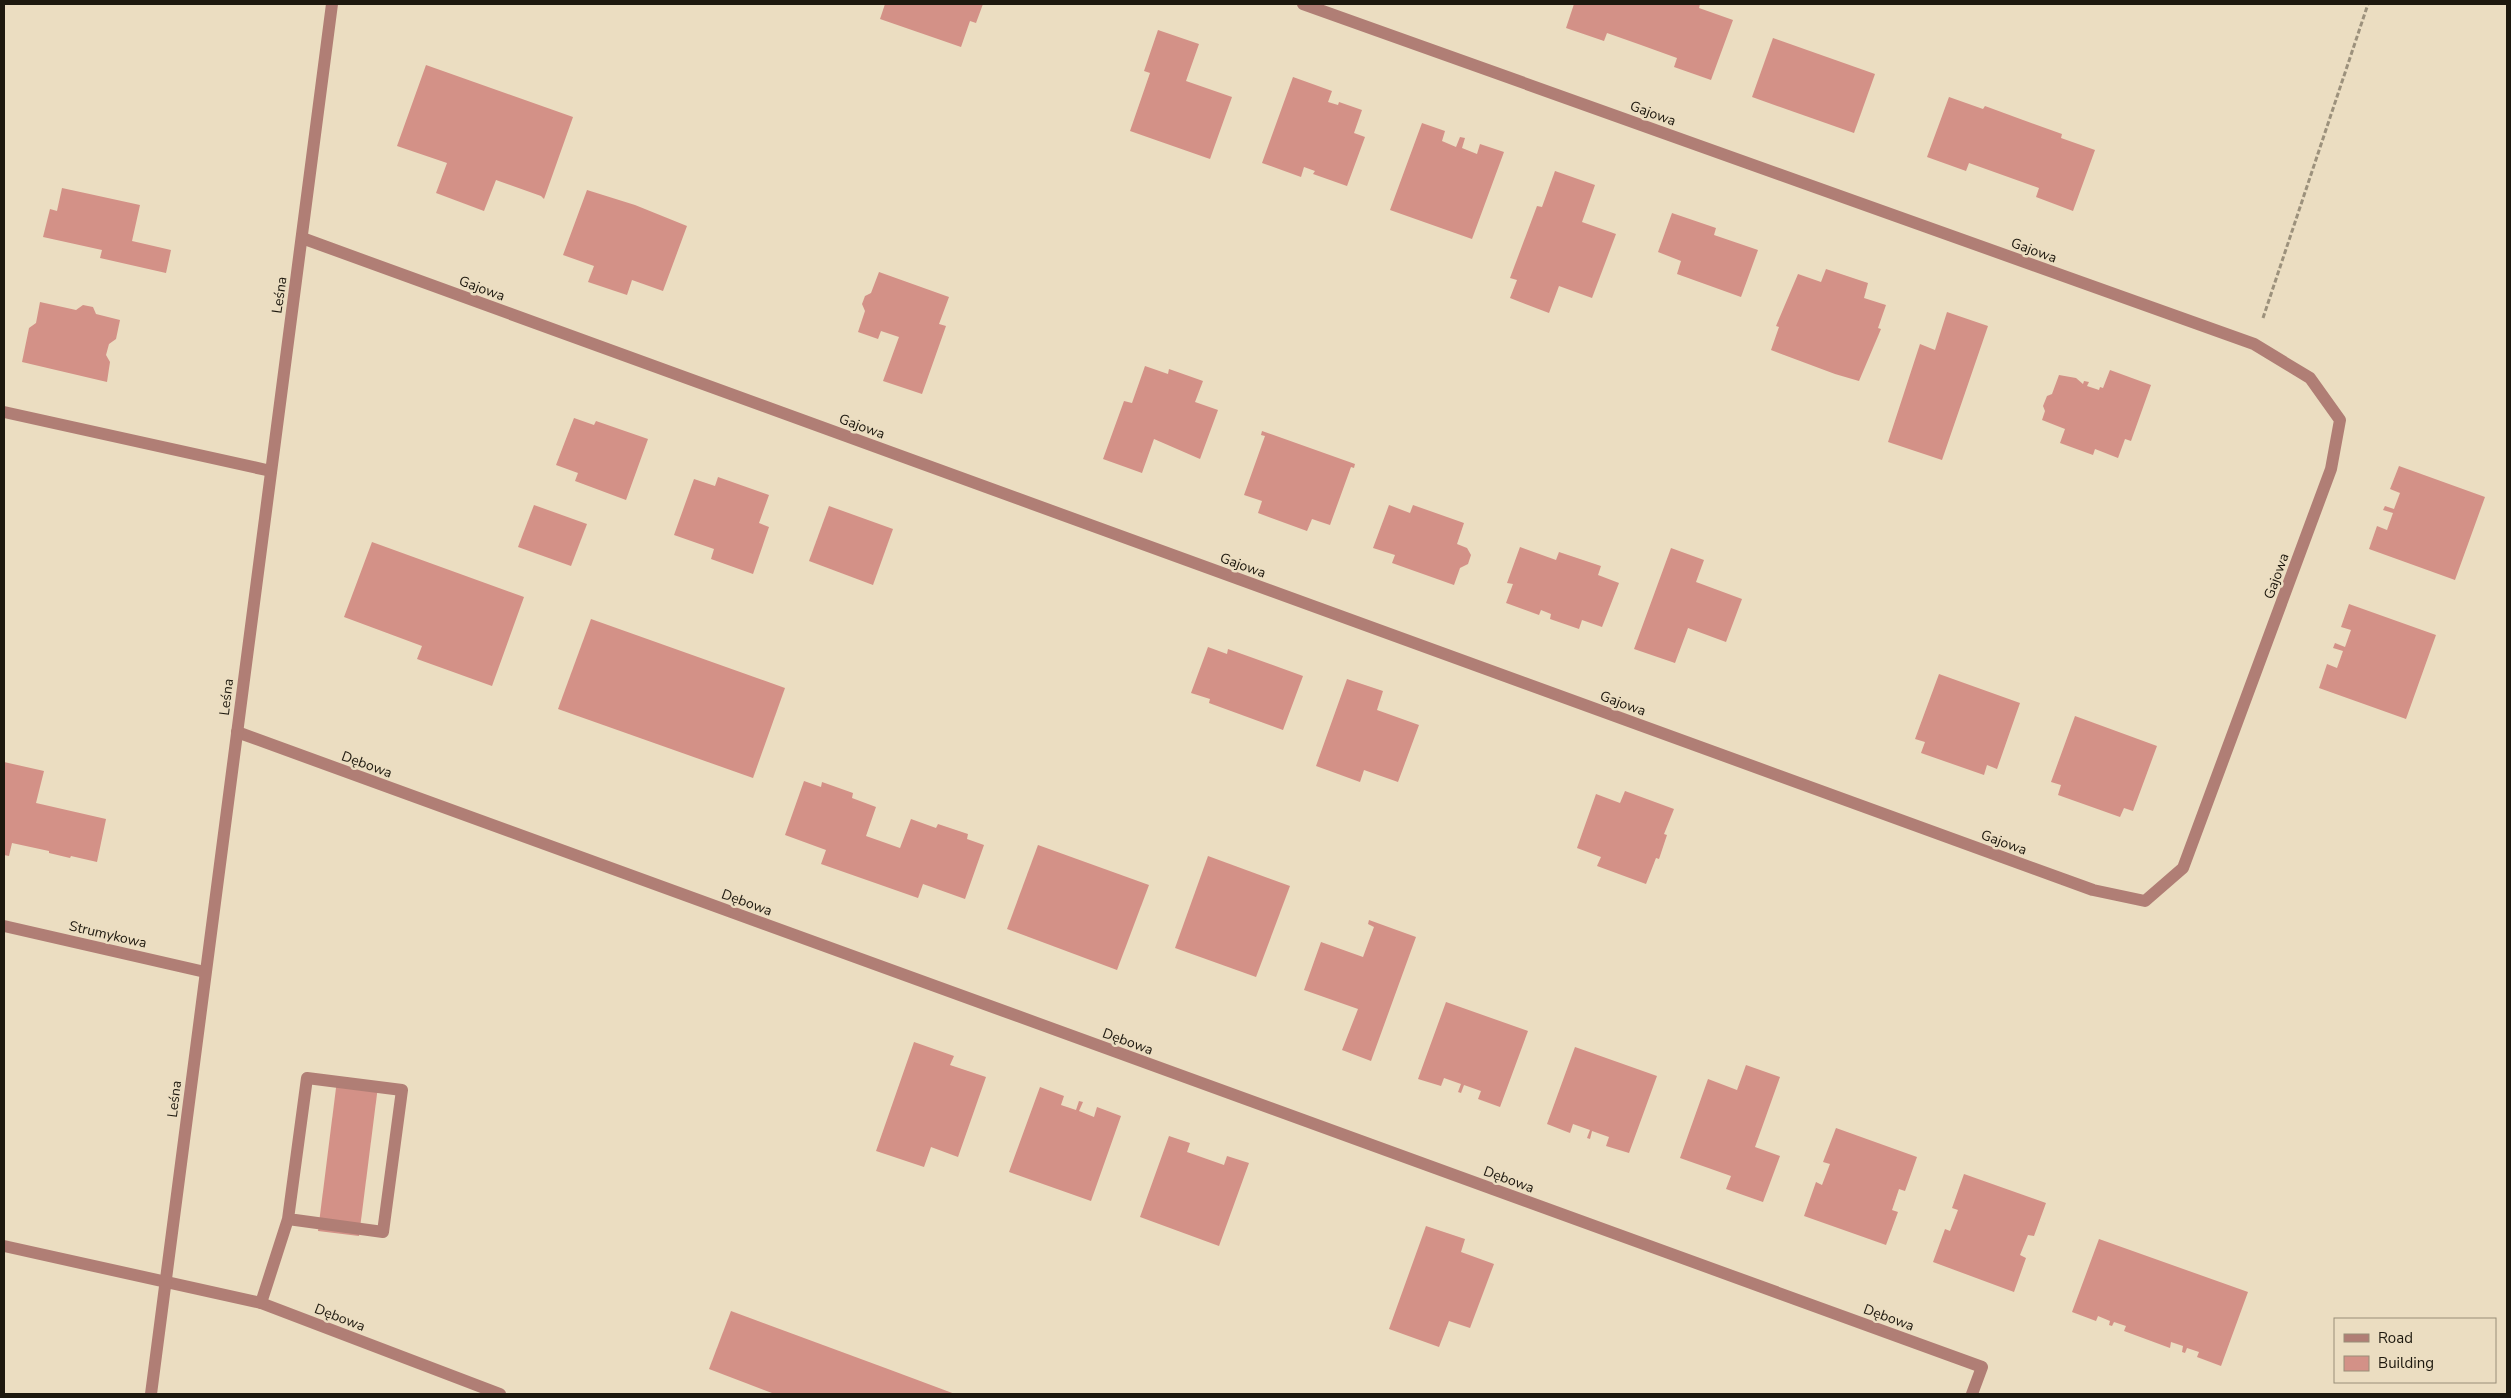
<svg xmlns="http://www.w3.org/2000/svg" width="2511" height="1398" font-family="'Nunito Sans',sans-serif">
  <style>
    .building { fill: #d39187 }
    .lines { fill: none; stroke-linecap: round; stroke-linejoin: round }
    .path { stroke: #9c917c; stroke-width: 3; stroke-dasharray: 5 2.5; stroke-linecap: butt }
    .minor { stroke: #b07e75; stroke-width: 12 }
    .labels { text-anchor: middle; stroke-width: 5; stroke-linejoin: round; paint-order: stroke }
    .street-label { font-size: 14px; fill: #1d180e; stroke: #ebddc1 }
  </style>
  <rect width="100%" height="100%" fill="#ebddc1"/>
  <g class="building">
    <polygon points="885,4 983,4 976,23 970,21 961,47 880,19"/>
    <polygon points="1574,4 1700,4 1699,8 1733,20 1711,80 1674,67 1677,58 1641,45 1607,33 1604,41 1566,28"/>
    <polygon points="1158,30 1199,44 1186,81 1232,97 1210,159 1130,131 1150,73 1144,71"/>
    <polygon points="1773,38 1875,74 1854,133 1752,97"/>
    <polygon points="426,65 573,117 544,199 541,196 496,180 484,211 436,193 447,163 397,146"/>
    <polygon points="1293,77 1332,91 1328,102 1338,105 1339,102 1362,110 1354,133 1365,137 1347,186 1313,174 1315,171 1304,167 1301,177 1262,163"/>
    <polygon points="1949,97 1983,109 1985,106 2023,120 2062,134 2061,138 2095,150 2073,211 2036,197 2039,188 1969,163 1966,171 1927,157"/>
    <polygon points="1422,123 1445,131 1442,141 1456,147 1460,137 1465,138 1462,148 1477,154 1480,144 1504,152 1472,239 1390,210"/>
    <polygon points="1555,171 1595,185 1582,222 1616,234 1592,298 1559,286 1549,313 1510,298 1517,280 1510,278 1537,206 1542,207"/>
    <polygon points="62,188 140,205 132,241 171,250 166,273 100,258 102,250 43,237 50,209 57,211"/>
    <polygon points="587,190 635,205 687,226 663,291 632,280 627,295 588,282 594,266 563,255"/>
    <polygon points="1672,213 1716,228 1714,235 1758,250 1741,297 1677,274 1681,261 1658,252"/>
    <polygon points="1826,269 1868,283 1864,298 1886,305 1878,328 1881,329 1859,381 1835,374 1771,350 1779,327 1776,326 1798,274 1821,282"/>
    <polygon points="879,272 949,297 939,324 946,326 922,394 883,381 899,337 881,331 878,339 858,332 865,311 862,304 865,296 871,293"/>
    <polygon points="40,302 76,310 83,305 93,307 96,314 120,320 116,339 109,344 106,355 110,362 107,382 22,362 29,328 36,323"/>
    <polygon points="1947,312 1988,326 1942,460 1888,442 1920,344 1935,350"/>
    <polygon points="1145,366 1168,374 1169,369 1203,381 1195,402 1218,410 1200,459 1154,439 1142,473 1103,459 1124,401 1132,403"/>
    <polygon points="2110,370 2151,385 2131,441 2125,439 2118,458 2095,449 2093,455 2060,443 2065,429 2042,420 2045,411 2043,406 2047,396 2052,394 2059,375 2076,378 2083,384 2084,381 2089,382 2087,386 2099,390 2100,387 2103,388"/>
    <polygon points="574,418 594,425 596,421 648,439 626,500 575,481 578,473 556,465"/>
    <polygon points="1262,431 1355,464 1354,468 1351,467 1330,525 1312,519 1307,531 1258,513 1262,501 1244,495 1265,436 1261,435"/>
    <polygon points="2399,466 2485,497 2455,580 2369,549 2377,526 2387,530 2393,513 2383,510 2385,506 2394,509 2400,493 2390,489"/>
    <polygon points="718,477 769,495 759,523 769,527 753,574 711,559 714,549 674,535 694,479 715,486"/>
    <polygon points="534,505 587,524 571,566 518,547"/>
    <polygon points="1389,505 1410,513 1413,505 1464,523 1457,544 1467,548 1471,555 1468,564 1460,568 1454,585 1392,563 1395,555 1373,548"/>
    <polygon points="829,506 893,529 873,585 809,561"/>
    <polygon points="372,542 524,597 492,686 417,659 422,646 344,617"/>
    <polygon points="1520,547 1556,560 1559,552 1601,566 1598,575 1619,583 1602,627 1582,620 1579,629 1550,619 1551,614 1541,610 1539,615 1506,603 1513,584 1507,583"/>
    <polygon points="1671,548 1704,560 1696,582 1742,599 1726,642 1688,628 1675,663 1634,649"/>
    <polygon points="2349,604 2436,635 2406,719 2319,688 2327,664 2337,668 2343,651 2333,648 2335,643 2345,647 2351,630 2341,627"/>
    <polygon points="591,619 785,688 753,778 558,709"/>
    <polygon points="1208,647 1227,654 1228,649 1303,676 1283,730 1209,703 1210,699 1191,693"/>
    <polygon points="1939,674 2020,703 1997,769 1987,765 1984,775 1921,753 1925,742 1915,739"/>
    <polygon points="1347,679 1383,691 1377,710 1419,725 1398,782 1364,770 1360,782 1316,766"/>
    <polygon points="2075,716 2157,746 2133,811 2124,808 2120,817 2058,795 2061,785 2051,782"/>
    <polygon points="4,762 44,771 36,803 106,819 97,862 71,856 70,858 49,853 49,851 12,843 9,856 4,855"/>
    <polygon points="804,781 821,787 822,782 853,793 852,798 876,807 866,836 900,848 911,819 936,828 938,824 968,834 967,839 984,845 965,899 923,884 918,898 821,864 826,850 785,835"/>
    <polygon points="1625,791 1674,809 1664,834 1667,835 1659,859 1656,858 1646,884 1597,866 1601,857 1577,848 1596,794 1620,803"/>
    <polygon points="1038,845 1149,885 1117,970 1007,929"/>
    <polygon points="1208,856 1290,886 1256,977 1175,948"/>
    <polygon points="1369,920 1416,937 1371,1061 1342,1050 1358,1009 1304,990 1321,942 1363,957 1374,927 1368,924"/>
    <polygon points="1446,1002 1528,1031 1500,1107 1478,1099 1481,1091 1464,1085 1461,1093 1458,1092 1461,1084 1444,1078 1441,1086 1418,1079"/>
    <polygon points="914,1042 954,1056 950,1065 986,1077 958,1157 931,1147 924,1167 876,1151"/>
    <polygon points="1575,1047 1657,1076 1629,1153 1606,1146 1609,1137 1592,1131 1590,1139 1587,1138 1590,1130 1573,1124 1570,1133 1547,1124"/>
    <polygon points="1746,1065 1780,1077 1755,1147 1780,1156 1763,1202 1726,1189 1731,1176 1680,1158 1708,1079 1737,1090"/>
    <polygon points="337,1080 378,1086 359,1236 318,1231"/>
    <polygon points="1040,1087 1064,1096 1061,1105 1076,1110 1079,1101 1083,1102 1079,1111 1094,1117 1097,1107 1121,1116 1091,1201 1009,1172"/>
    <polygon points="1836,1128 1917,1157 1905,1191 1899,1189 1892,1210 1898,1212 1886,1245 1804,1216 1816,1182 1822,1185 1830,1164 1823,1162"/>
    <polygon points="1169,1136 1190,1143 1187,1152 1224,1165 1227,1156 1249,1163 1219,1246 1140,1217"/>
    <polygon points="1964,1174 2046,1203 2034,1236 2028,1235 2020,1255 2026,1258 2014,1292 1933,1262 1945,1229 1950,1231 1958,1210 1952,1208"/>
    <polygon points="1426,1226 1465,1239 1461,1252 1494,1264 1470,1328 1449,1321 1439,1347 1389,1329"/>
    <polygon points="2099,1239 2248,1292 2221,1366 2197,1357 2199,1352 2187,1348 2185,1353 2182,1352 2183,1346 2171,1342 2170,1348 2124,1331 2126,1326 2114,1322 2112,1326 2109,1325 2110,1321 2098,1316 2096,1321 2072,1312"/>
    <polygon points="731,1311 888,1369 955,1394 772,1393 709,1369"/>
  </g>
  <g class="lines">
    <polyline class="path" points="2263,318 2368,4"/>
    <g class="minor">
      <polyline points="302,238 2093,890 2145,901 2183,868 2331,469 2340,420 2310,378 2254,344 1303,4"/>
      <polyline points="4,412 271,471"/>
      <polyline points="237,732 1982,1367 1972,1394"/>
      <polyline points="4,926 205,972"/>
      <polyline points="4,1246 261,1303 500,1394"/>
      <polyline points="261,1303 288,1219 307,1078 402,1090 383,1232 288,1219"/>
      <polyline points="151,1394 332,4"/>
    </g>
  </g>
  <g class="labels">
    <g class="street-label">
      <text transform="translate(1653 113) rotate(20)" y="5">Gajowa</text>
      <text transform="translate(2034 250) rotate(20)" y="5">Gajowa</text>
      <text transform="translate(482 288) rotate(20)" y="5">Gajowa</text>
      <text transform="translate(279 295) rotate(-82)" y="5">Leśna</text>
      <text transform="translate(862 426) rotate(20)" y="5">Gajowa</text>
      <text transform="translate(1243 565) rotate(20)" y="5">Gajowa</text>
      <text transform="translate(2276 576) rotate(-70)" y="5">Gajowa</text>
      <text transform="translate(226 697) rotate(-83)" y="5">Leśna</text>
      <text transform="translate(1623 703) rotate(20)" y="5">Gajowa</text>
      <text transform="translate(367 764) rotate(20)" y="5">Dębowa</text>
      <text transform="translate(2004 842) rotate(20)" y="5">Gajowa</text>
      <text transform="translate(747 902) rotate(20)" y="5">Dębowa</text>
      <text transform="translate(108 934) rotate(13)" y="5">Strumykowa</text>
      <text transform="translate(1128 1041) rotate(20)" y="5">Dębowa</text>
      <text transform="translate(174 1099) rotate(-83)" y="5">Leśna</text>
      <text transform="translate(1509 1179) rotate(20)" y="5">Dębowa</text>
      <text transform="translate(340 1317) rotate(21)" y="5">Dębowa</text>
      <text transform="translate(1889 1317) rotate(20)" y="5">Dębowa</text>
    </g>
  </g>
  <rect width="2511" height="1398" fill="none" stroke="#1d180e" stroke-width="10"/>
  <rect x="2334" y="1318" width="162" height="65" fill="#ebddc1" stroke="#998e79"/>
  <rect x="2344" y="1334" width="25" height="8" fill="#b07e75" stroke="#998e79"/>
  <text x="2378" y="1343" font-size="15" fill="#1d180e">Road</text>
  <rect x="2344" y="1356" width="25" height="15" fill="#d39187" stroke="#998e79"/>
  <text x="2378" y="1368" font-size="15" fill="#1d180e">Building</text>
</svg>
